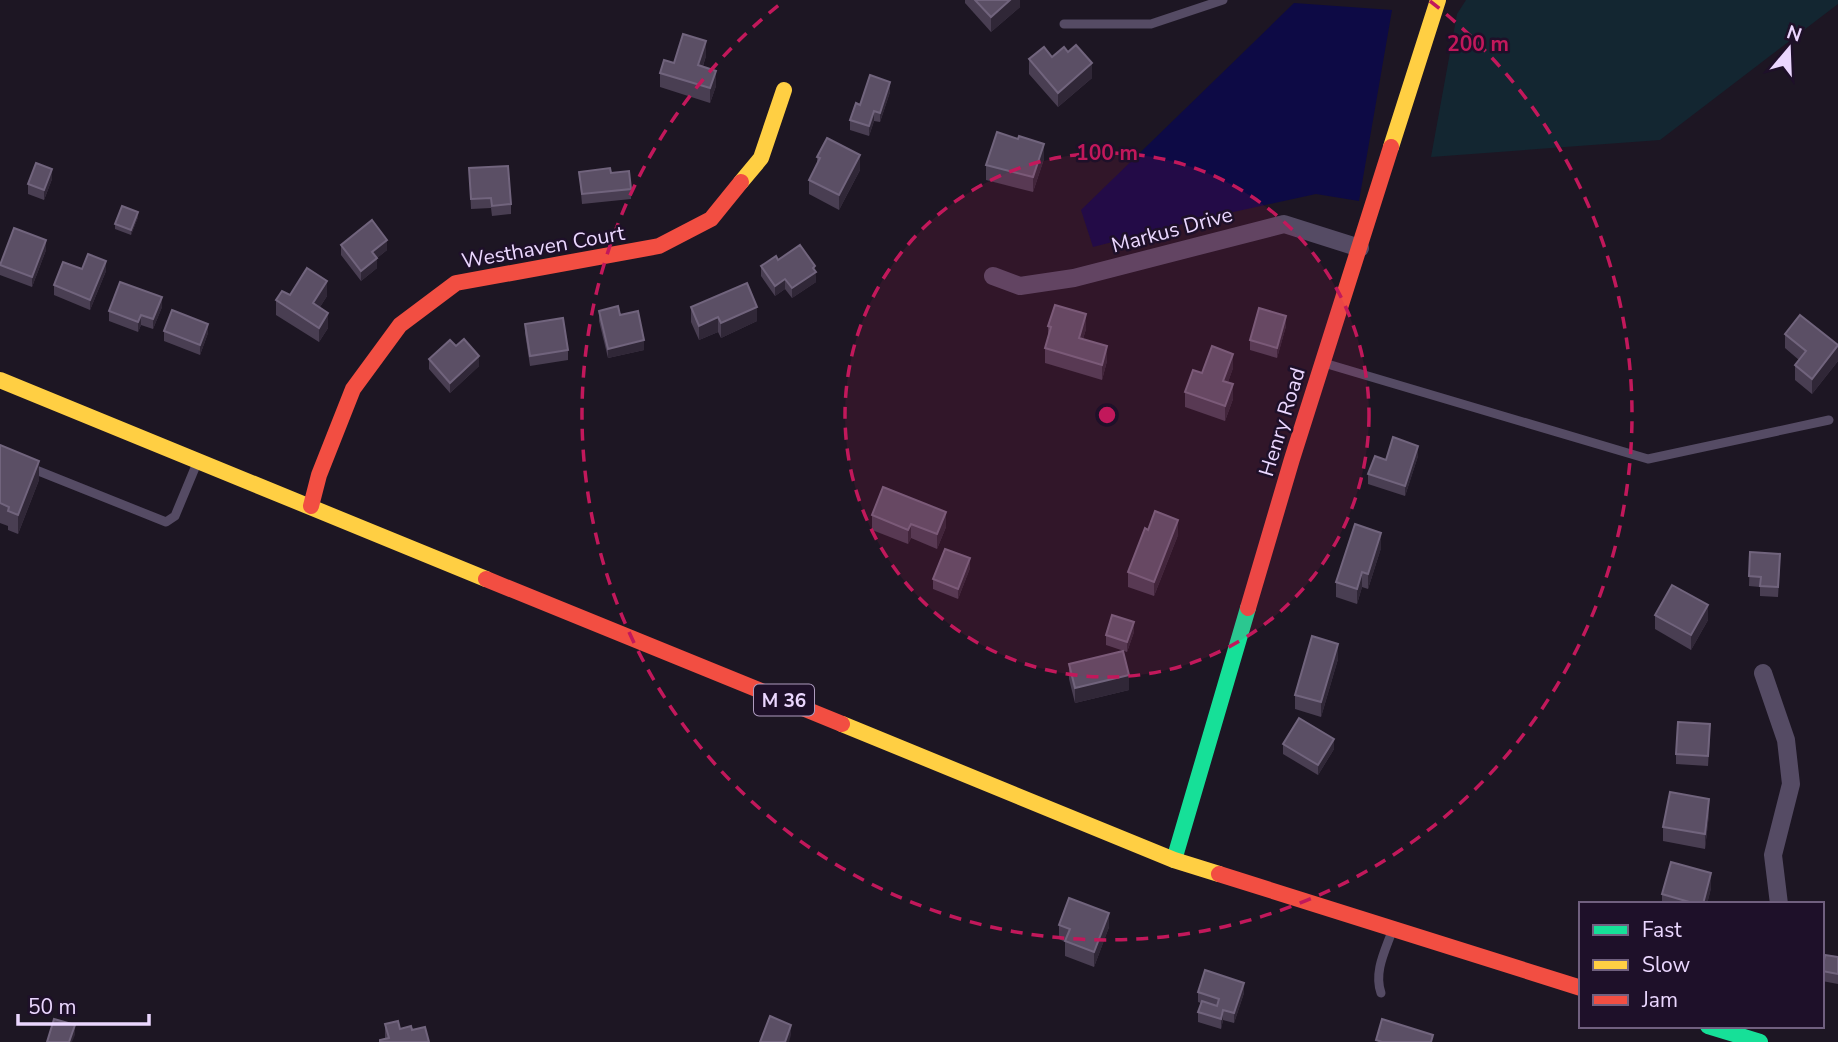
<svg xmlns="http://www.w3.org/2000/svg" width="1838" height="1042" font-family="'Nunito Sans',sans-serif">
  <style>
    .green { fill: #132631 }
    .water { fill: #0d0a45 }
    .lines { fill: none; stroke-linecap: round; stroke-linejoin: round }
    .lane { stroke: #554b64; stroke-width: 9 }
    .street { stroke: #554b64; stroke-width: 18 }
    .fast { stroke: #16e098; stroke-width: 16 }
    .slow { stroke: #ffcf43; stroke-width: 16 }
    .jam { stroke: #f24e42; stroke-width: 16 }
    .wall { fill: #493e52 }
    .shaded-wall { fill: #302737 }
    .building { fill: #5b4f65; stroke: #71647d; stroke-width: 2 }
    .ring { fill: none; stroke: #c2185b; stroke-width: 3.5; stroke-dasharray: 12 9 }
    .labels { text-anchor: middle; stroke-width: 5; stroke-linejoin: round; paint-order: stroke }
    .shield { fill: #1e1029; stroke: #ae9bbf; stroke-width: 2 }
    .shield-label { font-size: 19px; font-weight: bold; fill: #ebd7ff }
    .street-label { font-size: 21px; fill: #ebd7ff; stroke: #1e1029 }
    .centre { fill: #c2185b; stroke: #1e1029; stroke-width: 3.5 }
    .ring-label { font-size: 21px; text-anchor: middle; font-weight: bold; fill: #c2185b; stroke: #1e1029; stroke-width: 5; stroke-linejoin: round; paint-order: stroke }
  </style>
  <rect width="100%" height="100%" fill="#1d1623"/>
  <polygon class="green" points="1466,0 1838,0 1838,4 1660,140 1431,157 1457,14"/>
  <polygon class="water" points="1294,3 1392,10 1359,201 1316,194 1206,218 1093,247 1081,210"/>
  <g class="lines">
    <g class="lane">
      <polyline points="1064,24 1151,24 1223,0"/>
      <polyline points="1324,363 1648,459 1829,420"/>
      <polyline points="31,468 166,522 175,516 197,463"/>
      <path d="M1381,993c-7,-20 3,-40 10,-59"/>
    </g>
    <g class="street">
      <polyline points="993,276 1020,286 1074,278 1284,224 1360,248"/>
      <polyline points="1763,673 1786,740 1791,784 1773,855 1779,904"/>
    </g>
    <g class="fast">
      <polyline points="1174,860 1248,608"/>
      <polyline points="1708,1026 1760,1042"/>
    </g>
    <g class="slow">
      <polyline points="1391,147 1438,0"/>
      <polyline points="741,182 761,158 784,90"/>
      <polyline points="0,380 486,579"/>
      <polyline points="842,724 1174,860 1219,874"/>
    </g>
    <g class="jam">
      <polyline points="311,506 319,475 353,389 400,325 456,283 659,246 711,219 741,182"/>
      <polyline points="486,579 842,724"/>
      <polyline points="1248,608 1292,459 1391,147"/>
      <polyline points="1219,874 1581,988"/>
    </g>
  </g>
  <g class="wall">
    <polygon points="965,0 1020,0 1020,7 991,32 965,3"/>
    <polygon points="1068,52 1092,78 1058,107 1029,74 1029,59 1052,57"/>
    <polygon points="706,56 703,66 716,86 710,103 660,87 660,73 674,63"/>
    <polygon points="890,92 880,122 874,121 869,136 850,130 850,120 860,105"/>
    <polygon points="817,157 860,170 839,210 809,194 809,180 817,164"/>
    <polygon points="1044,159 1033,192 986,180 986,165"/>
    <polygon points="469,168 511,204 511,214 492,216 491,208 471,209"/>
    <polygon points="579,172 611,173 631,189 631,199 582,204"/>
    <polygon points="52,179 44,200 28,194 28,184"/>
    <polygon points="138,217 131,235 115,229 115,224"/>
    <polygon points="341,245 387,250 377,258 377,268 361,281 341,255"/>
    <polygon points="46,250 32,287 0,275 0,265"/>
    <polygon points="778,260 815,271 816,282 792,298 785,289 775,296 761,276 761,266"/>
    <polygon points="82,269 106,271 90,310 54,295 54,285"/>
    <polygon points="290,295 327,296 320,307 328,328 319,342 276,315 276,300"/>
    <polygon points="162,307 153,329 141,325 138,332 109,321 109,311"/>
    <polygon points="691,307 757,321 721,338 718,332 699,340 691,322"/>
    <polygon points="599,311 620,315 644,350 608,358 599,321"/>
    <polygon points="525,324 568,350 568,360 530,366 525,333"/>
    <polygon points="1048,326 1086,329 1083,339 1107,361 1102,380 1045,363 1045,348 1048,337"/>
    <polygon points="1286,326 1277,358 1250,350 1250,340"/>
    <polygon points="164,331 208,333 200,355 164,341"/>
    <polygon points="1785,334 1838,345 1838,361 1812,394 1795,380 1795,365 1799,360 1785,348"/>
    <polygon points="456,346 479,366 450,393 429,369 429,359"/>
    <polygon points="1233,368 1228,382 1233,399 1225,421 1185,407 1185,392 1202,373"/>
    <polygon points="0,445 39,480 18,534 8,530 8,526 0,523"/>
    <polygon points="1418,456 1405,496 1368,484 1368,474 1386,460"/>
    <polygon points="872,515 946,527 937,549 911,538 908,544 872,530"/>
    <polygon points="1178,535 1154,596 1128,587 1128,572"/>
    <polygon points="1381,548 1368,589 1362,587 1357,604 1336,597 1336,582"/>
    <polygon points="1750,552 1780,564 1778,597 1760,596 1760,587 1749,586"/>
    <polygon points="970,568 958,599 933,589 933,579"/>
    <polygon points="1655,615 1708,620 1691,650 1655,629"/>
    <polygon points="1134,632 1127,652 1106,645 1106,635"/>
    <polygon points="1338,659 1321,717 1295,709 1295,695"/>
    <polygon points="1069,664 1129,690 1075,703 1069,679"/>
    <polygon points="1710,734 1708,766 1676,764 1676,754"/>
    <polygon points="1283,744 1334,749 1318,775 1283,754"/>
    <polygon points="1709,814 1705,849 1663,841 1663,827"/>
    <polygon points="1711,888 1707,904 1662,904 1662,894"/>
    <polygon points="1059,925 1109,927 1094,967 1065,956 1065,942 1059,939"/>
    <polygon points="1838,957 1838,984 1822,981 1822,969"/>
    <polygon points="1198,992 1244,993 1234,1023 1223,1020 1221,1029 1198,1022 1198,1012 1201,1003 1198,1002"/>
    <polygon points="385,1024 400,1029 412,1030 429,1042 380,1042 380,1040 385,1038"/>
  </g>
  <g class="shaded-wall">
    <polygon points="1010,0 1020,0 1020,7 991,32 991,17"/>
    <polygon points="706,41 706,56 698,80 698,65"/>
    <polygon points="1092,63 1092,78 1058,107 1058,93"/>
    <polygon points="716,71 716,86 710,103 710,88"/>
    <polygon points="890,82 890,92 880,122 880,113"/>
    <polygon points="874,111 874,121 869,136 869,126"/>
    <polygon points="1044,144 1044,159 1033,192 1033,177"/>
    <polygon points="860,155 860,170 839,210 839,195"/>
    <polygon points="52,169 52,179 44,200 44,190"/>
    <polygon points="138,212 138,217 131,235 131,230"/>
    <polygon points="46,240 46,250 32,287 32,277"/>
    <polygon points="387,240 387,250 372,262 372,252"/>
    <polygon points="377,258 377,268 361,281 361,271"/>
    <polygon points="106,261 106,271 90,310 90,300"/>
    <polygon points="815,266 816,282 792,298 792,288"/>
    <polygon points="785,279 785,289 775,296 775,286"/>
    <polygon points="327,281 327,296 313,318 313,303"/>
    <polygon points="162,297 162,307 153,329 153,319"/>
    <polygon points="757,307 757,321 721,338 721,323"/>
    <polygon points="328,313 328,328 319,342 319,328"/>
    <polygon points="1086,314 1086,329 1079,352 1079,338"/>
    <polygon points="141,315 141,325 138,332 138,322"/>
    <polygon points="1286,316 1286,326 1277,358 1277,348"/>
    <polygon points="718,317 718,332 699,340 699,326"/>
    <polygon points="208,324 208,333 200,355 200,345"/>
    <polygon points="644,340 644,350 608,358 608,349"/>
    <polygon points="1107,346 1107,361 1102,380 1102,365"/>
    <polygon points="1838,347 1838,361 1812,394 1812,379"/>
    <polygon points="1233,354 1233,368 1223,396 1223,381"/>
    <polygon points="479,356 479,366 450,393 450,383"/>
    <polygon points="1233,384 1233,399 1225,421 1225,406"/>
    <polygon points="1418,446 1418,456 1405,496 1405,486"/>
    <polygon points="39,461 39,480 18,534 18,515"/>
    <polygon points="946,512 946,527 937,549 937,534"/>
    <polygon points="1178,520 1178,535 1154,596 1154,582"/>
    <polygon points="911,524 911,538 908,544 908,530"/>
    <polygon points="1381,533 1381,548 1368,589 1368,574"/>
    <polygon points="970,558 970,568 958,599 958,589"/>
    <polygon points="1362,572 1362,587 1357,604 1357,589"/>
    <polygon points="1708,605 1708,620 1691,650 1691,635"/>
    <polygon points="1134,622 1134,632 1127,652 1127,642"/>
    <polygon points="1338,644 1338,659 1321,717 1321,702"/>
    <polygon points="1129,675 1129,690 1075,703 1075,688"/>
    <polygon points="1334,739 1334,749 1318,775 1318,765"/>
    <polygon points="1709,799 1709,814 1705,849 1705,834"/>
    <polygon points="1711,873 1711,888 1707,904 1703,904"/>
    <polygon points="1109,913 1109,927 1094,967 1094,952"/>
    <polygon points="1244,983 1244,993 1234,1023 1234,1013"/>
    <polygon points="1223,1010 1223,1020 1221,1029 1221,1019"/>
    <polygon points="75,1025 75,1035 72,1042 69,1042"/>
    <polygon points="791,1025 791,1035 789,1042 785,1042"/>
  </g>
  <g class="building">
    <polygon points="975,0 1010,0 991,17"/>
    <polygon points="683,34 706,41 698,65 716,71 710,88 660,73 664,60 674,63"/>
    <polygon points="1076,45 1092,63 1058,93 1029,59 1044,47 1052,57 1064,47 1068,52"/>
    <polygon points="870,75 890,82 880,113 874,111 869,126 850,120 856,103 860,105"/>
    <polygon points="997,132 1018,139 1019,136 1044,144 1033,177 986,165"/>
    <polygon points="827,138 860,155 839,195 809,180 820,158 817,157"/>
    <polygon points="36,163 52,169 44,190 28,184"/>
    <polygon points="508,166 511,204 492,206 491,198 471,199 469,168"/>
    <polygon points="610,168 611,173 629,171 631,189 582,194 579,172"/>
    <polygon points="122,206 138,212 131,230 115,224"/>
    <polygon points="372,220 387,240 372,252 377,258 361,271 341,245"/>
    <polygon points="14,228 46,240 32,277 0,265"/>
    <polygon points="800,245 815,266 813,268 816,272 792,288 785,279 775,286 761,266 776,256 778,260"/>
    <polygon points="88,254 106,261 90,300 54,285 63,262 82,269"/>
    <polygon points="307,268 327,281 313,303 328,313 319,328 276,300 282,291 290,295"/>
    <polygon points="120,282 162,297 153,319 141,315 138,322 109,311"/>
    <polygon points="747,283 757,307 721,323 718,317 699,326 691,307"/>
    <polygon points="1055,305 1086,314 1079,338 1107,346 1102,365 1045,348 1051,327 1048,326"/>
    <polygon points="618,306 620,315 638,311 644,340 608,349 599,311"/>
    <polygon points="1259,308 1286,316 1277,348 1250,340"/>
    <polygon points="172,310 208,324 200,345 164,331"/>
    <polygon points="1800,315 1838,345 1812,379 1795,365 1806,351 1785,334"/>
    <polygon points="563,318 568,350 530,356 525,324"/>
    <polygon points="464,339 479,356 450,383 429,359 450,340 456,346"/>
    <polygon points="1212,346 1233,354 1223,381 1233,384 1225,406 1185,392 1193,370 1202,373"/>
    <polygon points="1393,437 1418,446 1405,486 1368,474 1375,456 1386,460"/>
    <polygon points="0,445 39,461 18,515 8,511 9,507 0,503"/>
    <polygon points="883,487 946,512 937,534 911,524 908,530 872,515"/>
    <polygon points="1155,511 1178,520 1154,582 1128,572 1145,528 1148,530"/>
    <polygon points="1355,524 1381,533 1368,574 1362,572 1357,589 1336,582"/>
    <polygon points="945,549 970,558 958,589 933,579"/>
    <polygon points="1750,552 1780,554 1778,587 1760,586 1761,577 1749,576"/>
    <polygon points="1672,585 1708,605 1691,635 1655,615"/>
    <polygon points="1112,615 1134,622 1127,642 1106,635"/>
    <polygon points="1312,636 1338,644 1321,702 1295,695"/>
    <polygon points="1123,651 1129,675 1075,688 1069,664"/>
    <polygon points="1299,718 1334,739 1318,765 1283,744"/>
    <polygon points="1678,722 1710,724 1708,756 1676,754"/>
    <polygon points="1670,792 1709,799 1705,834 1663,827"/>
    <polygon points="1671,862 1711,873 1703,904 1696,904 1662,894"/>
    <polygon points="1069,898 1109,913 1094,952 1065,941 1070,929 1059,925"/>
    <polygon points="1825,955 1838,957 1838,974 1822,971"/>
    <polygon points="1205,970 1244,983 1234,1013 1223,1010 1221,1019 1198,1012 1202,1001 1217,1006 1219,999 1198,992"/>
    <polygon points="770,1016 791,1025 785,1042 760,1042"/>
    <polygon points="54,1019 75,1025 69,1042 47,1042"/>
    <polygon points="1382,1019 1433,1035 1431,1042 1382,1042 1376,1040"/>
    <polygon points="398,1021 400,1029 411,1026 412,1030 425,1027 429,1042 380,1042 380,1040 389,1038 385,1024"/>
  </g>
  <circle cx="1107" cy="415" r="262" fill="#c2185b" fill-opacity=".12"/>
  <g class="ring">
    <circle cx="1107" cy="415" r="262"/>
    <path d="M1430 1A525 525 0 1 1 784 1"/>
  </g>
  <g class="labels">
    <rect class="shield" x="754" y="684.5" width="60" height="31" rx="5"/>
    <g class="shield-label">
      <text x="784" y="707">M 36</text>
    </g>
    <g class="street-label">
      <text transform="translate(1172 230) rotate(-15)" y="7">Markus Drive</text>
      <text transform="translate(543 247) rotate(-10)" y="7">Westhaven Court</text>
      <text transform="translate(1282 422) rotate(-73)" y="7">Henry Road</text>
    </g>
  </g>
  <circle cx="1107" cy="415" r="10" class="centre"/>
  <g class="ring-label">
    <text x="1478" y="51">200 m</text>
    <text x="1107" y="160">100 m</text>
  </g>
  <rect x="1579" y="902" width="245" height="126" fill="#1e1029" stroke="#70607f" stroke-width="2"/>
  <rect x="1593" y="925" width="35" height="10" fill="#16e098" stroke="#70607f" stroke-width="2"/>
  <text x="1642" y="937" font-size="21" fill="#ebd7ff">Fast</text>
  <rect x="1593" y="960" width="35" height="10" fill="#ffcf43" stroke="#70607f" stroke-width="2"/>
  <text x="1642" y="972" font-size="21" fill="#ebd7ff">Slow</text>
  <rect x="1593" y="995" width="35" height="10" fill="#f24e42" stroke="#70607f" stroke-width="2"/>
  <text x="1642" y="1007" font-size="21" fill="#ebd7ff">Jam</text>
  <g transform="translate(1789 49) rotate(19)" stroke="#1e1029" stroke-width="5" paint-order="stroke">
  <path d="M0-5L12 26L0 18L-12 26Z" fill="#ebd7ff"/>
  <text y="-10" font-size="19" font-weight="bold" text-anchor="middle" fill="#ebd7ff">N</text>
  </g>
  <path d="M18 1014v10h131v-10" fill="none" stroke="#ebd7ff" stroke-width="3.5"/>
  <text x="28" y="1014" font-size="21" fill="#ebd7ff" stroke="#1e1029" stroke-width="5" paint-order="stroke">50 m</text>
</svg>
